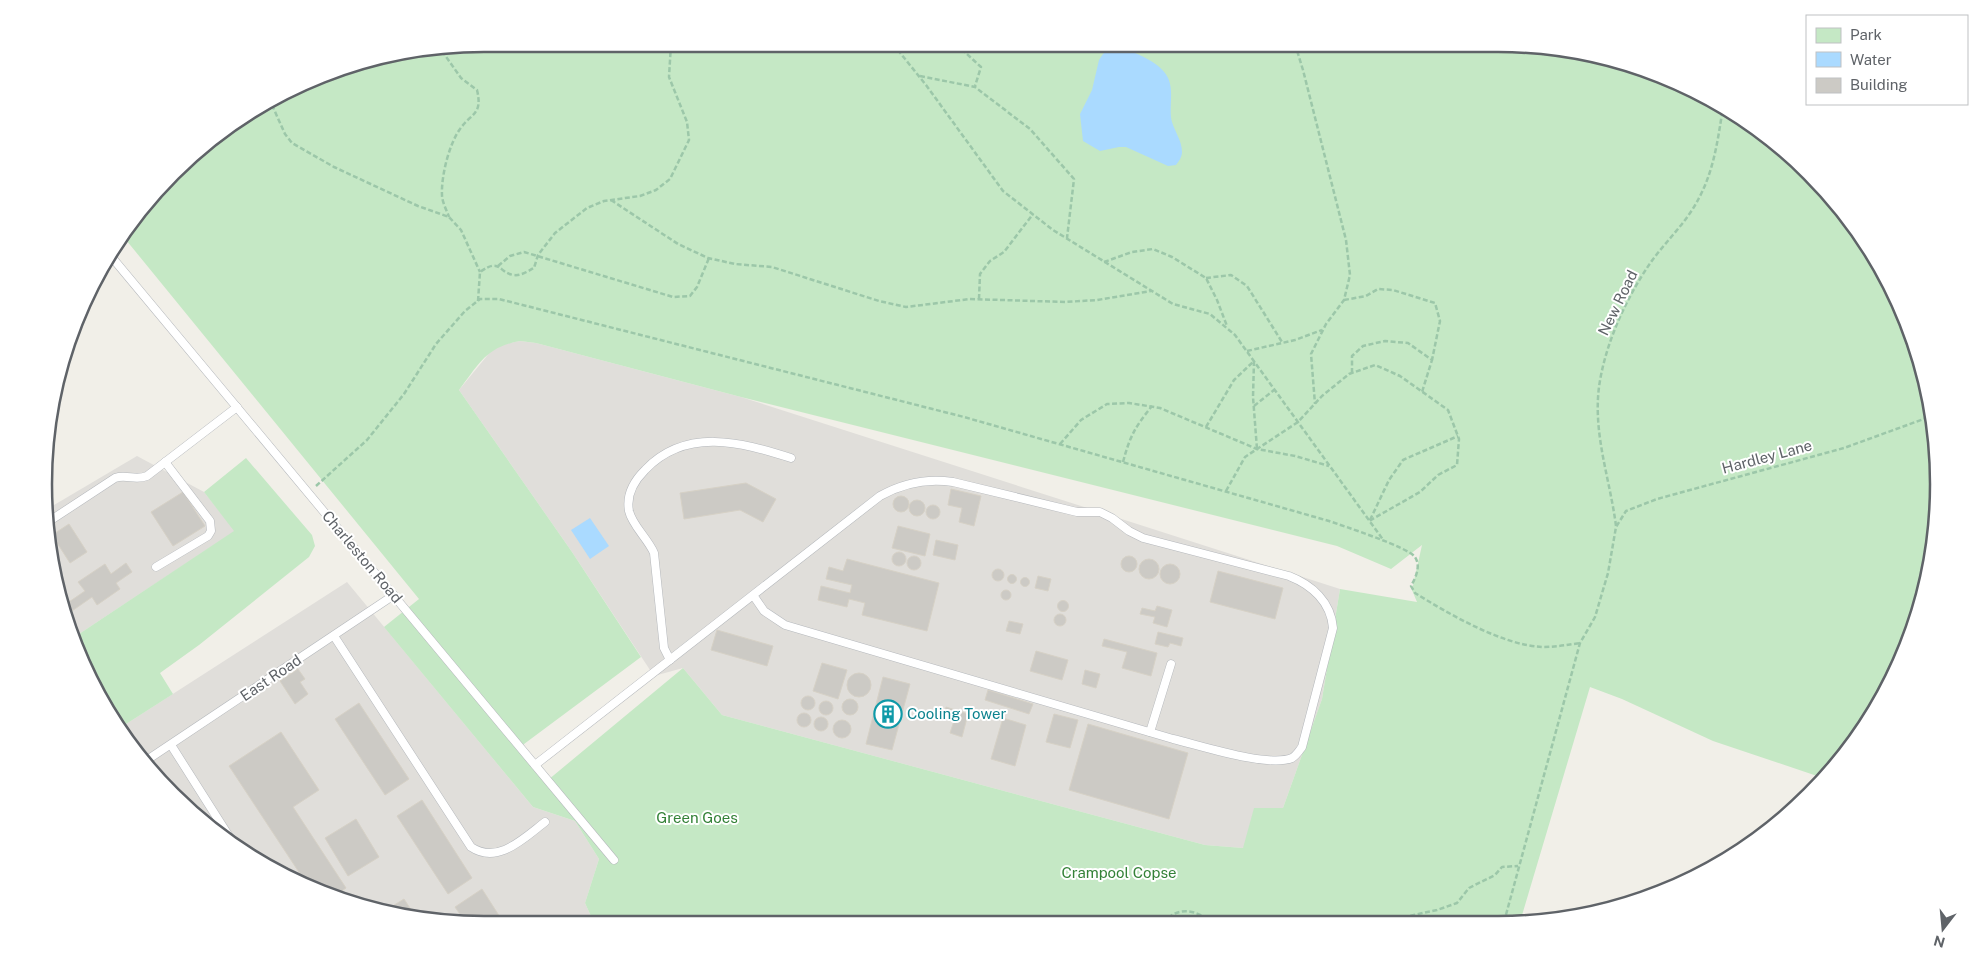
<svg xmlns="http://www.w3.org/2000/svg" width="1983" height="969" font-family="'Public Sans',sans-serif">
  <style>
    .industrial { fill: #e0deda }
    .green { fill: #c5e8c5; fill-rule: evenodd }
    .water { fill: #aadaff }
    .building { fill: #cccac5; stroke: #d6d1c6 }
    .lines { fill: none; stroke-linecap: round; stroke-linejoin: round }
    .service-casing { stroke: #b5b8bc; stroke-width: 9 }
    .path { stroke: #9cc7a9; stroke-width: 2.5; stroke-dasharray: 5 2.5; stroke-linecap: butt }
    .service { stroke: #fff; stroke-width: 8 }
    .labels { text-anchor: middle; stroke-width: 4; stroke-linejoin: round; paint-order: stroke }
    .street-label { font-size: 15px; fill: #5f6368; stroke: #fff }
    .culture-label { font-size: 15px; fill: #0d838f; stroke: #fff; text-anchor: start }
    .park-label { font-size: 15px; fill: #348238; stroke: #fff }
    .rim { fill: none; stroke: #5f6368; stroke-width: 2.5 }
  </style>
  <rect width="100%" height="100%" fill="#f1efe8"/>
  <g class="industrial">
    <polygon points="520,341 536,343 741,397 1340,589 1322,699 1283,808 1243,848 1205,845 722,715 683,668 654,676 572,552 459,390 491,351 504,344"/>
    <polygon points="137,456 204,492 235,531 76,636 47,542 49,508"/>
    <polygon points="347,582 533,807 575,821 599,859 585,903 595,925 484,925 398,917 316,892 240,851 173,796 123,726"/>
  </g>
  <g class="green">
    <path d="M484,44h1015l86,8 82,25 77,41 66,55 55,67 41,76 25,83 8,86 -8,86 -25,82 -58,100 -25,25 -110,-37 -91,-42 -32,-12 -70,235 -925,3 -10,-22 14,-44 -24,-38 -42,-14 -149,-180 35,-28 -297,-364 94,-100 127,-68zM520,341l16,2 205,54 596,149 54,23 31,-24 -10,45 5,12 -77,-13 -18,110 -39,109h-29l-11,40 -38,-3 -483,-130 -39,-47 -135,112 -28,-33 121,-90 -69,-105 -113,-162c20,-26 27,-43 61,-49z"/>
    <polygon points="246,458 312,535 315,546 309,557 199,645 160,673 173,694 123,726 89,680 76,636 234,531 204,492"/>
  </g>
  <g class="water">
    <path d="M1118,48c15,3 37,12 47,25 11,14 3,34 7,49 3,10 10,19 10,30 0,5 -3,9 -6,13l-8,1 -42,-19h-7l-19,4 -17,-10 -3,-27 12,-24 7,-30 4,-6 5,-4z"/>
    <polygon points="590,518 609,546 590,559 571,530"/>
  </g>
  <g class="building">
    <polygon points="746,483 776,499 763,522 740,510 684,519 680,493"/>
    <polygon points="951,489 981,496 974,526 959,522 962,508 948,505"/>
    <polygon points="183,492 205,526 173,546 151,512"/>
    <circle cx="901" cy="504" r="8"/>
    <circle cx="917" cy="508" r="8"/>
    <circle cx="933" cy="512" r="7"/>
    <polygon points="69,524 87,552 70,563 52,535"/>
    <polygon points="898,526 930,534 925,556 892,548"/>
    <polygon points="936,540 958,545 955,560 933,555"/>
    <circle cx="899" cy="559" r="7"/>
    <circle cx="914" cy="563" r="7"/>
    <circle cx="1129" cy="564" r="8"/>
    <circle cx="1149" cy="569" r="10"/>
    <polygon points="847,559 939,583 927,631 862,615 865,603 849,599 847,607 818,600 821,586 850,593 852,585 826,579 829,567 843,571"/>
    <polygon points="126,563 132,572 116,583 120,589 97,605 92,597 69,613 66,604 85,591 78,582 105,564 111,574"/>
    <circle cx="1170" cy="574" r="10"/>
    <circle cx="998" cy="575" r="6"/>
    <polygon points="1218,571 1283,588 1275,619 1210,602"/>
    <circle cx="1012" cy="579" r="4.5"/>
    <polygon points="1038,576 1051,579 1048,591 1035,588"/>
    <circle cx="1025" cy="582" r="4.5"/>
    <circle cx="1006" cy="595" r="5"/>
    <circle cx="1063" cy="606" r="5.5"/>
    <polygon points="1157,606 1172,610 1167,627 1153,623 1155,617 1140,614 1142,608 1155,611"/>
    <circle cx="1060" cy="620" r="6"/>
    <polygon points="1009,621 1023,624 1020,634 1006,631"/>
    <polygon points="717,630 773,646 767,666 711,650"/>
    <polygon points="1158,632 1183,638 1181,646 1170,643 1168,647 1155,644"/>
    <polygon points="1104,639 1157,653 1151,676 1122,668 1127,652 1102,646"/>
    <polygon points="1036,651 1068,660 1062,680 1030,671"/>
    <polygon points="822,663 847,670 838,699 813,691"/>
    <polygon points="298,669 305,679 300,682 308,694 295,704 280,681"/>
    <polygon points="1085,670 1100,674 1096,688 1082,684"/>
    <circle cx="859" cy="685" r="12"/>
    <polygon points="883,677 910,684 892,750 866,744"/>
    <polygon points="988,690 1033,704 1029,714 985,700"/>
    <circle cx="808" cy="703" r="7"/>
    <circle cx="850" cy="707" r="8"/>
    <circle cx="826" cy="708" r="7"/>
    <polygon points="359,703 409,779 385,795 335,719"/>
    <polygon points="946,707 968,714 962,737 950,733 955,718 944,715"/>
    <circle cx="804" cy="720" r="7"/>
    <polygon points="1054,714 1078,720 1070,748 1046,742"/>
    <circle cx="821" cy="724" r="7"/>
    <polygon points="1003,718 1026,725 1015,766 991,759"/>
    <circle cx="842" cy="729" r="9"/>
    <polygon points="1088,724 1188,753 1169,819 1069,790"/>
    <polygon points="281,732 319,790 293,807 346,888 333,897 310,889 229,766"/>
    <polygon points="422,800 472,878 448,894 397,816"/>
    <polygon points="356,819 379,857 348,876 325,838"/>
    <polygon points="482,889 505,925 466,923 455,907"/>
    <polygon points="404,899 417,919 398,917 383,912"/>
  </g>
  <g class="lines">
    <g class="service-casing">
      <g id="service">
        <polyline points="110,255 614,860"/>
        <path d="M48,522l67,-44c11,-4 21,3 32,-2l90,-69"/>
        <polyline points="156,567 208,536 211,531 210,521 165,462"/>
        <path d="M334,636l137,211c27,18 53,-9 74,-25"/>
        <path d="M670,660l-6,-12 -10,-95c-6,-14 -22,-28 -25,-42 -3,-16 5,-30 16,-41 41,-43 96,-28 146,-12"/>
        <polyline points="1150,732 1171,664"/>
        <polyline points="171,745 237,849"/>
        <polyline points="147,760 394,595"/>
        <path d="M535,765l345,-269c23,-13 47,-18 73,-14l124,30h23l12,6 17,13 14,7 146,38c23,9 42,26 44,52l-31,119c-3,4 -5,8 -10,11 -24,10 -93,-13 -119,-19l-388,-114 -21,-14 -11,-16"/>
      </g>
    </g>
    <g class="path">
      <polyline points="893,44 926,85 1003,191 1053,230 1173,304 1210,314 1235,335 1384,541"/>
      <polyline points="956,44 981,67 975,86"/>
      <polyline points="1295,44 1303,70 1346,240 1350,275 1344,300 1326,324 1311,354 1315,404"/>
      <path d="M442,51l19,27 16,12c6,25 -6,23 -17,39 -11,15 -19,48 -18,66 0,7 5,16 7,22"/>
      <polyline points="920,76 975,87 1030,129 1074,179 1067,238"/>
      <polyline points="272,105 285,134 292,143 334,167 418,206 449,217 461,230 480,272"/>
      <polyline points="611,200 678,244 708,258 735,264 772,267 879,301 906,307 970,299 1065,302 1097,300 1151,291"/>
      <polyline points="1104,262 1132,252 1153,249 1172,257 1206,278 1217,300 1227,326"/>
      <polyline points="498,266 510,256 524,252 673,297 690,296 697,287 709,258"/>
      <polyline points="1206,278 1231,275 1247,286 1282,342"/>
      <polyline points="979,299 980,274 990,261 1004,252 1033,214"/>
      <polyline points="1344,300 1366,296 1378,289 1393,290 1435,303 1440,321 1432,360"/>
      <path d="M478,301l2,-29c21,-15 18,1 34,3 7,1 14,-4 20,-7l4,-13 17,-22 32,-25 17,-7 36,-5 16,-6 14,-11 19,-39 -2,-18 -18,-45 2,-33"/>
      <polyline points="1247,351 1295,340 1322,330"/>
      <polyline points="1254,361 1253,397 1257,449"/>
      <polyline points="1352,373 1352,356 1363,346 1385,341 1408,343 1432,360 1422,392"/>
      <polyline points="1254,406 1274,390"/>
      <polyline points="1206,427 1234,380 1254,361"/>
      <polyline points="1060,444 1081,420 1107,404 1129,403 1160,408 1257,449 1295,456 1329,466"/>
      <path d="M1123,462c7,-26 12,-35 29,-56"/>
      <path d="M316,486l51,-46 37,-46 32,-50 29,-33 15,-12h19l465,118 365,104c14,5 79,26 86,36 6,9 1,20 -4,29l4,7c34,21 87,52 127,54 13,0 25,-2 38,-4"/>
      <polyline points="1226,491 1245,457 1298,422 1322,396 1349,374 1375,365 1400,376 1448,410 1459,439 1457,465 1438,475 1420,492 1369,521"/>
      <polyline points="1370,520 1389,480 1403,460 1458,436"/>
      <path d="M1616,526c-6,-47 -23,-91 -17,-139 6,-43 27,-89 52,-125 15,-21 36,-40 48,-64 15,-28 19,-59 24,-91"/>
      <polyline points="1381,922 1437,910 1457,903 1469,888 1495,875 1502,867 1518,866"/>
      <polyline points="1504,922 1580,643 1595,617 1608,573 1616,527 1626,511 1657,499 1844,448 1932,416"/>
      <polyline points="1032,923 1073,923"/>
      <path d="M1163,923c15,-18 34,-13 50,0"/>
    </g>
    <use href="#service" class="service"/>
  </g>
  <defs>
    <g id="building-ring" transform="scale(1.4375)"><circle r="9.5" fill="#fff" stroke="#0f9aa8" stroke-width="1.5"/><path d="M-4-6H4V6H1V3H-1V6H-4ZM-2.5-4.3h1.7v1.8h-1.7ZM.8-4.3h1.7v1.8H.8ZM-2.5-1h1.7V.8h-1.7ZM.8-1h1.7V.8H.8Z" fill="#0f9aa8"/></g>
  </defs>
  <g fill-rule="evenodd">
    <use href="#building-ring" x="888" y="714"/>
  </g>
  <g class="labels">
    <g class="street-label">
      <text transform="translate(1618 303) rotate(-64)" y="5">New Road</text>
      <text transform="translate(1767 457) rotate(-15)" y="5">Hardley Lane</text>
      <text transform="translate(362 557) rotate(50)" y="5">Charleston Road</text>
      <text transform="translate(271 678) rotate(-34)" y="5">East Road</text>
    </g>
    <g class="culture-label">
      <text x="907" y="719">Cooling Tower</text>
    </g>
    <g class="park-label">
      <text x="697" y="823">Green Goes</text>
      <text x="1119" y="878">Crampool Copse</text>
    </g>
  </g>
  <path d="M0 0H1983V969H0ZM484 52H1498A432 432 0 0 1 1930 484V484A432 432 0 0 1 1498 916H484A432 432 0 0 1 52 484V484A432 432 0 0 1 484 52Z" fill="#fff" fill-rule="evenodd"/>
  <path class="rim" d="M484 52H1498A432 432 0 0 1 1930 484V484A432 432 0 0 1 1498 916H484A432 432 0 0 1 52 484V484A432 432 0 0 1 484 52Z"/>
  <rect x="1806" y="15" width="162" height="90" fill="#ffffff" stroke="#bfc1c3"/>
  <rect x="1816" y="28" width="25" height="15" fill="#c5e8c5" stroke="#bfc1c3"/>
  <text x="1850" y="40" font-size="15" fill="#5f6368">Park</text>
  <rect x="1816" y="52" width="25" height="15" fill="#aadaff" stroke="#bfc1c3"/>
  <text x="1850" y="65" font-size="15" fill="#5f6368">Water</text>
  <rect x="1816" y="78" width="25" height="15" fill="#cccac5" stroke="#bfc1c3"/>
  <text x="1850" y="90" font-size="15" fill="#5f6368">Building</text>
  <g transform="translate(1943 929) rotate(196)" stroke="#ffffff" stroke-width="4" paint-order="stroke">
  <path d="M0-4L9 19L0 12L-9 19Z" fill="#5f6368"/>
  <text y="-8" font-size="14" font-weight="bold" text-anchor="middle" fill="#5f6368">N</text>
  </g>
</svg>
